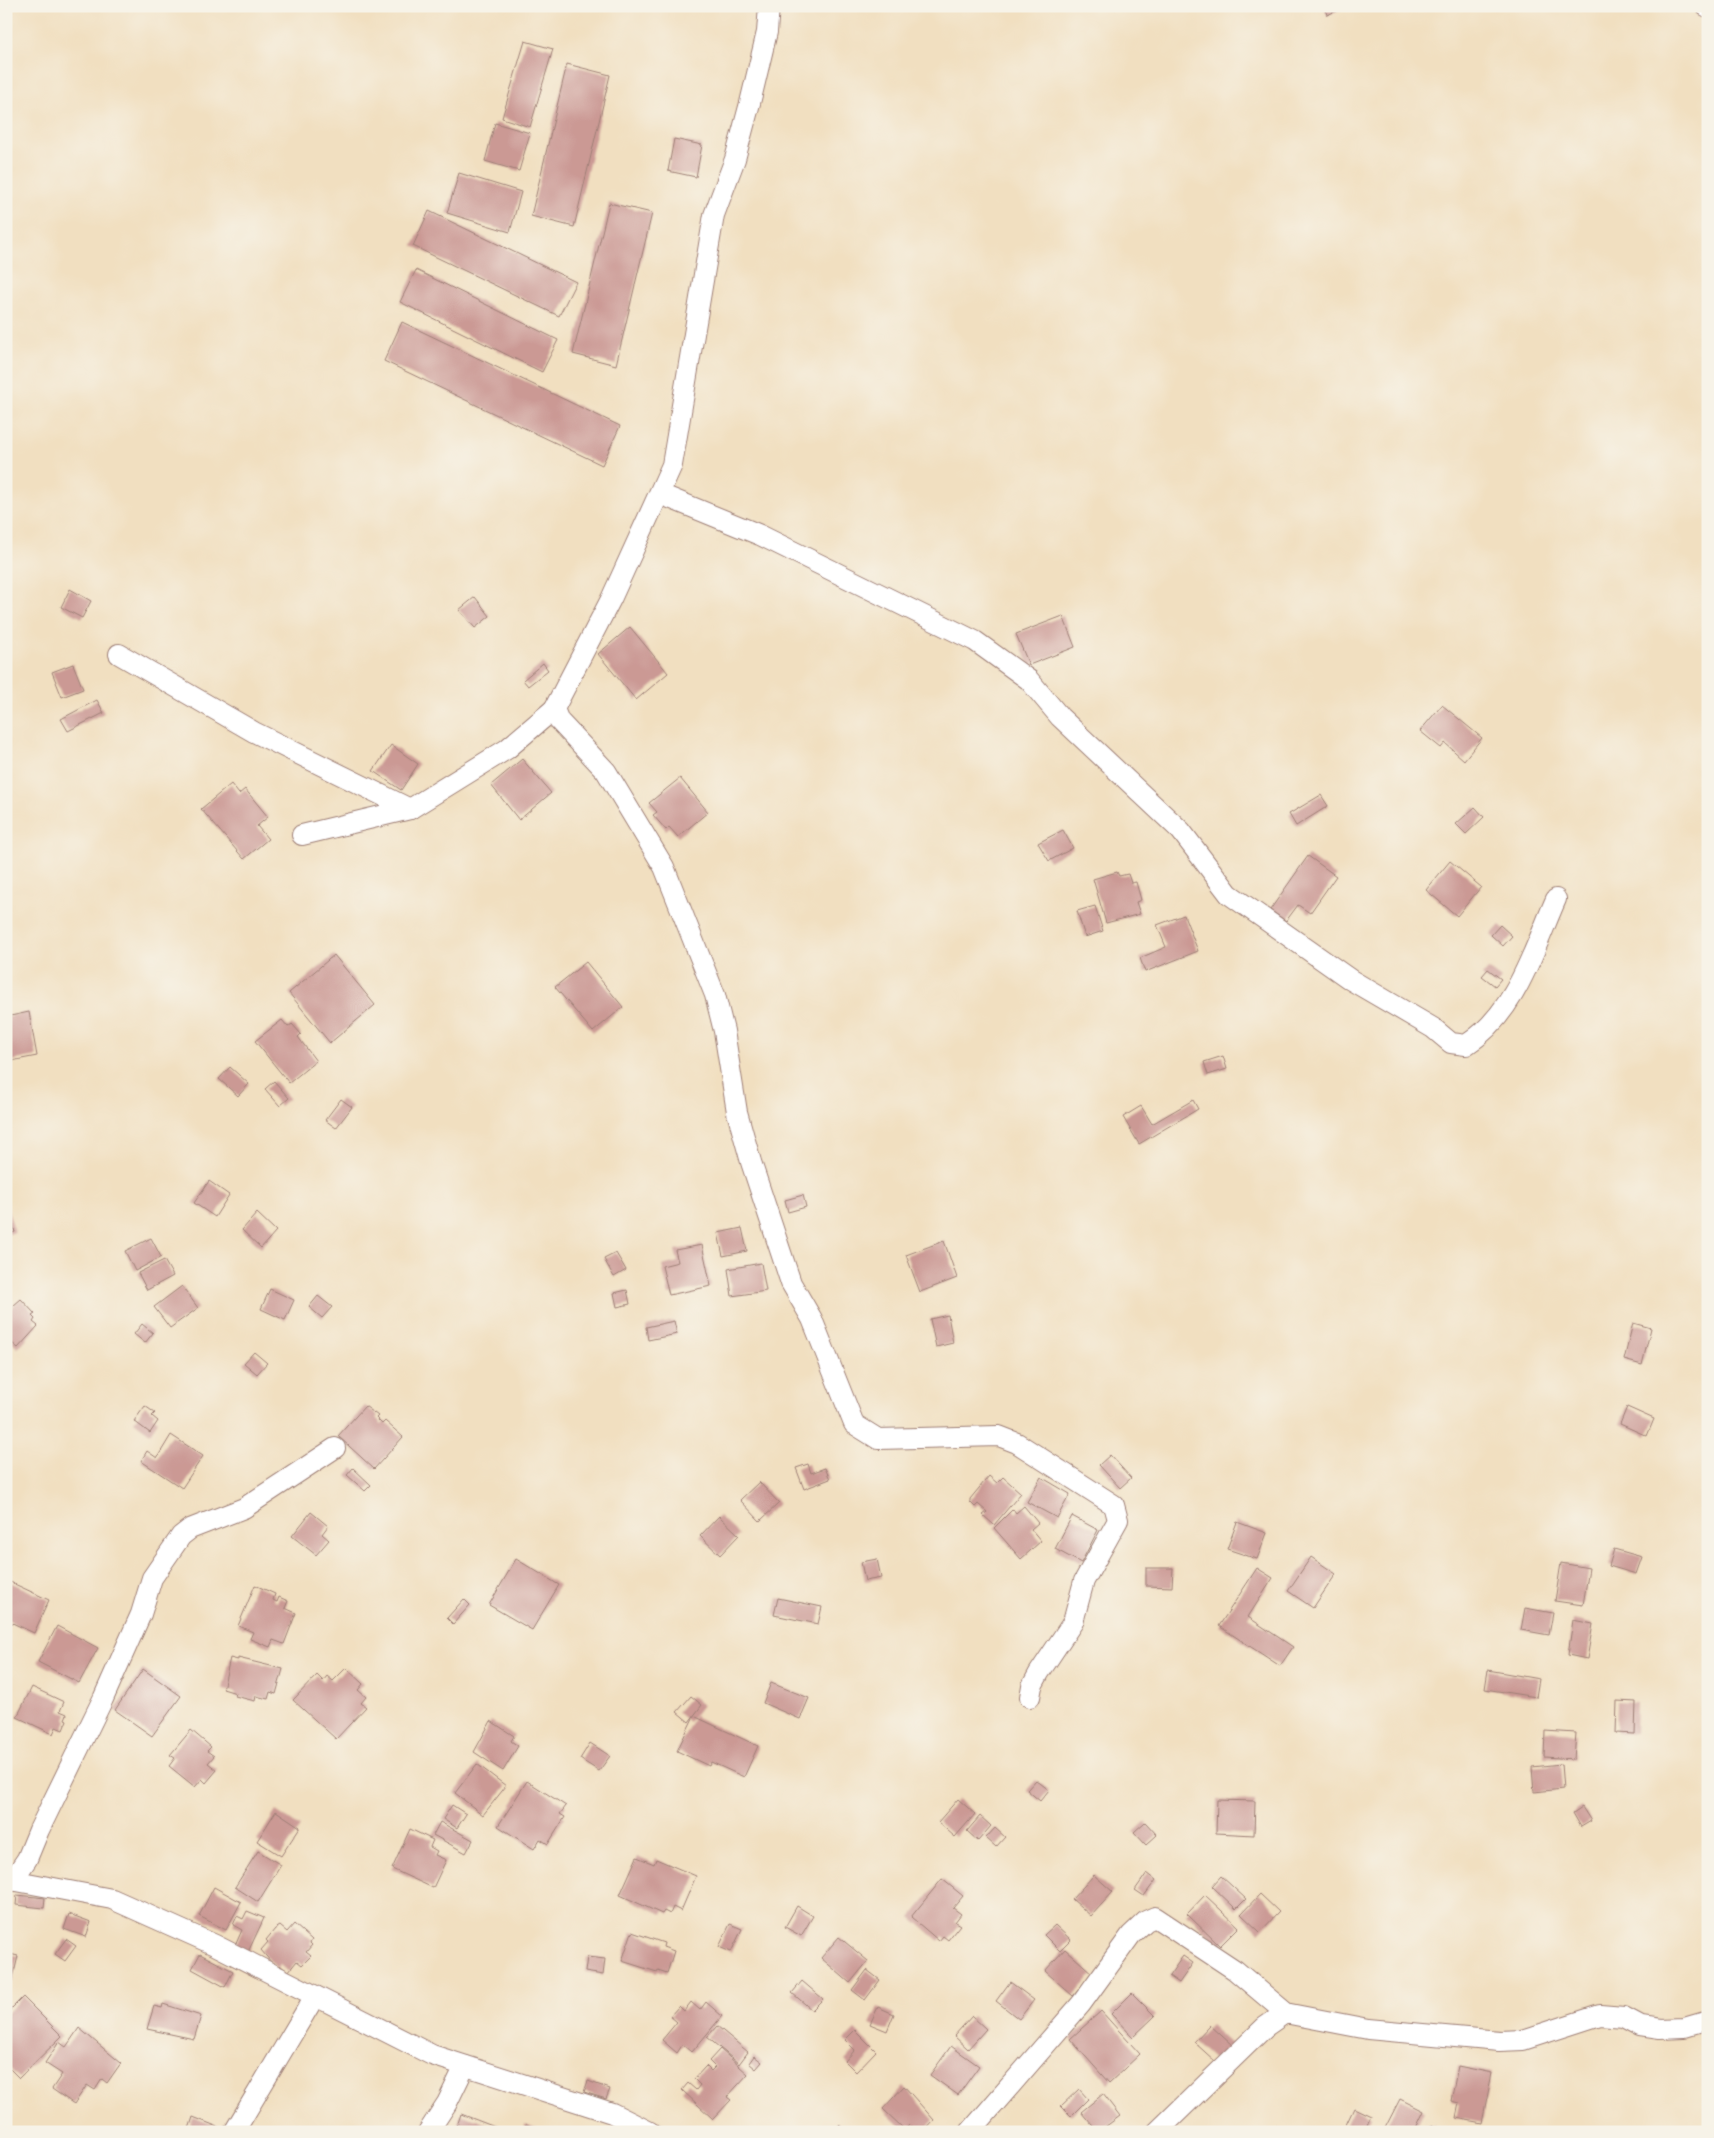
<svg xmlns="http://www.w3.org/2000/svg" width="1714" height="2138" font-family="'IM FELL DW Pica',serif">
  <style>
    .building { fill: #cb9994 }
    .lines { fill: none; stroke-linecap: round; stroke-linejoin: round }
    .minor-casing { stroke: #9e7f76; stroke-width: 22 }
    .minor { stroke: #fff; stroke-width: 20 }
  </style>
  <rect width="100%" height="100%" fill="#f7f3e8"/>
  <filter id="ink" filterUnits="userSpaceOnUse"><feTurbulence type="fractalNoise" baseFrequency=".02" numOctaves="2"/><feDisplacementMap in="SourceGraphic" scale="10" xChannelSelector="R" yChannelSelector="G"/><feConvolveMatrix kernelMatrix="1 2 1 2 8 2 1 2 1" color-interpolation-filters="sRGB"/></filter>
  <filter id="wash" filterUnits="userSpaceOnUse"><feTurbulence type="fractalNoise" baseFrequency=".0096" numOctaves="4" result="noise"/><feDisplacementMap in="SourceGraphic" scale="20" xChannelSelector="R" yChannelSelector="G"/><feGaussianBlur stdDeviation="1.12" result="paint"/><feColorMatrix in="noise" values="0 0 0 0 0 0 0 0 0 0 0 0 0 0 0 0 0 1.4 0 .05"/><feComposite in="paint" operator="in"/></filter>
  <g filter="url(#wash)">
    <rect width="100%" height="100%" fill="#f1dfc0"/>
    <g id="blocks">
      <g class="building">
        <polygon points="1324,6 1348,6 1327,15"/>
        <polygon points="525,41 553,49 530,127 502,118"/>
        <polygon points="567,64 610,75 574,227 531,216"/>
        <polygon points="495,123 530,133 519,171 485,161"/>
        <polygon points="674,139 702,145 696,177 668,171"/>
        <polygon points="459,173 521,192 510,232 447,213"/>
        <polygon points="609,203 652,213 616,365 573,354"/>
        <polygon points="429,211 576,282 559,316 413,246"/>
        <polygon points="416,270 558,340 542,372 400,302"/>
        <polygon points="402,322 620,426 602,465 384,361"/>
        <polygon points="70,589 91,601 82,618 61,607"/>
        <polygon points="475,597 490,616 475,628 459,610"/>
        <polygon points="1063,616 1075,647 1029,665 1016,634"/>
        <polygon points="630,627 668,673 636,700 598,654"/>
        <polygon points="543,663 548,670 528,686 523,680"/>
        <polygon points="73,664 83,689 62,697 52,672"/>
        <polygon points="97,700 104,713 68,731 61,719"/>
        <polygon points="1442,705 1482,738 1464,760 1445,743 1441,748 1420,731"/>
        <polygon points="391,745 418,764 401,790 373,771"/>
        <polygon points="522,759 551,793 519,820 491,785"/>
        <polygon points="680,778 708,812 678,837 669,827 666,830 653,815 657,812 649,803"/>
        <polygon points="231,784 239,794 245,789 268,817 257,826 268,839 244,859 201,809"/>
        <polygon points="1321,795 1328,806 1296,826 1289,814"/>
        <polygon points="1475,807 1484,817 1466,834 1456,824"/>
        <polygon points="1063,830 1073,848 1049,861 1038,843"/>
        <polygon points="1308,856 1336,876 1310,913 1298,905 1286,921 1270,910"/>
        <polygon points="1450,861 1481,887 1457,916 1426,890"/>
        <polygon points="1117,872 1119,876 1128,874 1131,883 1136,882 1141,900 1136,902 1140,914 1106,923 1093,879"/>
        <polygon points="1095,906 1103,931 1085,937 1077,911"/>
        <polygon points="1184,915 1198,951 1145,972 1140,958 1166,947 1157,925"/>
        <polygon points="1500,925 1512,936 1503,946 1491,935"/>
        <polygon points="334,955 375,1005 330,1043 289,993"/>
        <polygon points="586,962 623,1007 593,1032 555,987"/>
        <polygon points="1488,969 1501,979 1495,986 1482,976"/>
        <polygon points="29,1012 37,1056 6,1062 6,1017"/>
        <polygon points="282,1020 288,1027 292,1024 301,1034 298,1037 316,1061 289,1083 255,1041"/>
        <polygon points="1223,1056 1227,1069 1208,1075 1204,1062"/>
        <polygon points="230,1067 249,1084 238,1096 219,1079"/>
        <polygon points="274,1081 289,1098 280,1106 265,1089"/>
        <polygon points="341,1099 352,1107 336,1128 325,1120"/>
        <polygon points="1193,1100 1198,1109 1139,1144 1123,1117 1141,1106 1152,1124"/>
        <polygon points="209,1181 229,1195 215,1217 194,1203"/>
        <polygon points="803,1195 806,1207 788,1212 785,1200"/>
        <polygon points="6,1205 15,1232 6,1235"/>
        <polygon points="257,1213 276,1231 261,1248 242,1230"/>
        <polygon points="742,1228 747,1251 723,1256 718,1233"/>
        <polygon points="151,1238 161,1257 135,1271 125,1251"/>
        <polygon points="944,1241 957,1278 920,1292 906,1255"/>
        <polygon points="702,1245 711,1286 669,1295 662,1266 678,1262 675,1250"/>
        <polygon points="616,1253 626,1270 614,1277 604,1259"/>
        <polygon points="164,1260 173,1276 147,1290 138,1273"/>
        <polygon points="761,1263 766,1291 732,1296 728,1269"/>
        <polygon points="182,1286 198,1308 170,1328 154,1307"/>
        <polygon points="270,1289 294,1300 285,1320 261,1309"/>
        <polygon points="627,1290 630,1304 617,1307 614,1293"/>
        <polygon points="318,1296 332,1307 322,1318 309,1307"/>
        <polygon points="21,1299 35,1314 32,1316 35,1319 33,1322 38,1326 18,1348 6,1338 6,1312"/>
        <polygon points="948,1315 953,1343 936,1347 930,1319"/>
        <polygon points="674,1321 677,1334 648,1340 646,1327"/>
        <polygon points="1633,1323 1651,1328 1642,1365 1624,1360"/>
        <polygon points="142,1324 153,1333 145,1343 134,1334"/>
        <polygon points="254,1352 267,1363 257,1374 244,1363"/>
        <polygon points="145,1406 155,1413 152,1416 158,1421 150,1433 134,1421"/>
        <polygon points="365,1406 378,1416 376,1418 382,1424 385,1421 403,1437 374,1469 338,1436"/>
        <polygon points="1627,1407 1654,1419 1647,1436 1620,1424"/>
        <polygon points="171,1435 203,1456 182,1488 141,1461 147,1451 157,1458"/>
        <polygon points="1110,1455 1131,1478 1120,1488 1099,1465"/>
        <polygon points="808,1464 811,1473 825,1468 830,1479 804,1489 796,1468"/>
        <polygon points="353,1468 371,1485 365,1491 347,1475"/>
        <polygon points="989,1476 997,1483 1003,1477 1021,1493 994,1525 983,1515 987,1512 978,1504 975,1507 970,1502 970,1499"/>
        <polygon points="1041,1477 1070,1494 1057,1518 1027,1502"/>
        <polygon points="759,1482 779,1503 760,1521 740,1500"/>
        <polygon points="1024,1506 1038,1523 1031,1529 1041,1541 1021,1559 994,1528 1013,1509 1016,1513"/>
        <polygon points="311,1512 328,1526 322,1534 329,1540 316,1555 292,1536"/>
        <polygon points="719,1516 739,1535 720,1555 700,1536"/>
        <polygon points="1072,1516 1098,1530 1081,1563 1055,1549"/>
        <polygon points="1237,1522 1267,1533 1257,1559 1227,1549"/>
        <polygon points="1614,1549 1642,1557 1636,1574 1609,1566"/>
        <polygon points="1311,1557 1336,1574 1313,1608 1288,1591"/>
        <polygon points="516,1559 559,1585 532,1630 489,1605"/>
        <polygon points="877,1559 881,1578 865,1581 861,1562"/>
        <polygon points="1561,1563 1589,1568 1583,1605 1555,1601"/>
        <polygon points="1146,1568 1173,1568 1172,1587 1146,1586"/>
        <polygon points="1257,1568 1273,1578 1248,1617 1293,1647 1280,1666 1219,1626"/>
        <polygon points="8,1581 49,1600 34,1633 6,1620"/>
        <polygon points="255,1585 275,1594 273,1600 277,1602 279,1597 288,1601 285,1608 296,1613 284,1644 273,1640 270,1647 250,1639 253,1632 238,1626"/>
        <polygon points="778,1598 822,1607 818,1624 774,1615"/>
        <polygon points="464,1599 470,1605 453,1624 447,1618"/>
        <polygon points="1525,1608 1553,1613 1549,1635 1521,1630"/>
        <polygon points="1573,1620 1593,1624 1587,1659 1568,1655"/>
        <polygon points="57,1626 98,1648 79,1683 38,1662"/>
        <polygon points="230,1658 238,1660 238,1658 283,1669 276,1694 270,1692 268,1699 256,1696 255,1701 235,1696 236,1693 223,1689"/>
        <polygon points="346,1668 363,1684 358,1690 366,1697 361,1703 366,1707 336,1739 293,1700 317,1675 323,1681 327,1676 333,1681"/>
        <polygon points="143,1669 181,1696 152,1736 115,1710"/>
        <polygon points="1488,1670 1539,1679 1536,1697 1485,1689"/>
        <polygon points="771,1683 809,1698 800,1719 763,1703"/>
        <polygon points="32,1687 64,1702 60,1711 67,1714 65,1719 67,1720 63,1730 56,1727 53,1734 17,1717"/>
        <polygon points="691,1696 702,1705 689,1722 677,1712"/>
        <polygon points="1617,1701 1636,1702 1635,1734 1616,1733"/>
        <polygon points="694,1716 758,1746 744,1777 711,1762 709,1766 677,1751"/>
        <polygon points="491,1721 514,1736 511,1741 518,1746 503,1771 474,1752"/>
        <polygon points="191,1730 211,1747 207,1751 214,1756 208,1763 217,1770 206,1783 202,1779 195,1787 169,1766 175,1758 170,1755"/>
        <polygon points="1545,1731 1576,1733 1574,1759 1544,1757"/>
        <polygon points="590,1743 610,1756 599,1771 580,1759"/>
        <polygon points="477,1764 506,1786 483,1815 455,1793"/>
        <polygon points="1561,1764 1563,1789 1534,1792 1532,1767"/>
        <polygon points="1036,1780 1049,1790 1040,1801 1027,1790"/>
        <polygon points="527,1781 566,1806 560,1814 565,1817 548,1844 540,1839 534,1849 498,1826"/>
        <polygon points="958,1799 975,1814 955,1837 938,1822"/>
        <polygon points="1217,1800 1255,1801 1254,1835 1216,1833"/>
        <polygon points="452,1805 466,1814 457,1828 443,1819"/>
        <polygon points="1582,1807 1591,1821 1581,1827 1573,1813"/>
        <polygon points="276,1811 300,1827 281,1856 257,1841"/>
        <polygon points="980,1816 991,1826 978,1841 967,1831"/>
        <polygon points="440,1822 473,1840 466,1853 433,1835"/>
        <polygon points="1145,1822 1157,1835 1146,1845 1134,1832"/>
        <polygon points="995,1828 1005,1837 996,1847 986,1838"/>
        <polygon points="410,1829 433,1840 430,1847 437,1851 435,1855 446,1860 433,1888 392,1869"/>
        <polygon points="258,1851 281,1865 258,1902 235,1887"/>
        <polygon points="637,1857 654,1864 656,1859 696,1876 681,1911 673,1907 670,1914 664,1911 662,1914 620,1895"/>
        <polygon points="1147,1873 1156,1880 1144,1896 1135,1890"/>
        <polygon points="1094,1875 1113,1892 1091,1916 1072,1899"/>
        <polygon points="1221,1876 1246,1899 1236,1909 1212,1886"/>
        <polygon points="942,1879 963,1896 953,1908 961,1914 955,1922 960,1925 948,1940 943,1936 939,1941 911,1917"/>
        <polygon points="214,1887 241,1902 226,1930 199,1916"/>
        <polygon points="1260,1894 1279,1912 1260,1932 1241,1914"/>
        <polygon points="17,1895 45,1898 44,1908 16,1905"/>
        <polygon points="1205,1895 1239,1927 1220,1946 1187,1914"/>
        <polygon points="797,1906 813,1916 801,1936 785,1927"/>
        <polygon points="247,1911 264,1918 248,1952 235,1946 242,1930 233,1925 237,1916 243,1919"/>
        <polygon points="69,1914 91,1922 86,1937 64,1929"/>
        <polygon points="294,1924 312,1940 310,1943 312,1945 306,1952 311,1956 302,1965 297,1961 288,1972 280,1965 277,1969 261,1950 268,1942 266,1940 275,1929 280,1926 287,1932"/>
        <polygon points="730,1924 742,1929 731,1952 719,1947"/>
        <polygon points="1055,1925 1071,1940 1060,1951 1044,1935"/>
        <polygon points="632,1932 664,1943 663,1947 674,1951 667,1973 658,1970 657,1972 622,1961"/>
        <polygon points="839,1937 868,1961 850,1983 821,1958"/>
        <polygon points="66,1939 76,1946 65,1961 55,1954"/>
        <polygon points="1065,1949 1093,1974 1073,1996 1045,1971"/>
        <polygon points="6,1953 18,1956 12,1982 6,1981"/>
        <polygon points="200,1954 233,1971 225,1987 192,1969"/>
        <polygon points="1183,1956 1193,1963 1179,1983 1169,1976"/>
        <polygon points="587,1957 605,1959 603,1975 585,1972"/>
        <polygon points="867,1970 880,1980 865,2000 852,1990"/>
        <polygon points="802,1981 823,1999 812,2010 792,1993"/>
        <polygon points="1010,1982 1034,2000 1019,2019 996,2001"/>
        <polygon points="1132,1993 1155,2016 1133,2037 1111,2014"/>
        <polygon points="23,1997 62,2036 19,2078 6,2065 6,2014"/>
        <polygon points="691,2002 700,2010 706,2002 722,2016 692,2052 683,2044 677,2053 662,2040 677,2022 670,2016 679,2006 684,2011"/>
        <polygon points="163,2004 201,2016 194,2039 147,2029 154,2006 162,2008"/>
        <polygon points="878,2007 894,2014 887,2031 870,2024"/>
        <polygon points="1101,2011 1140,2054 1109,2083 1070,2039"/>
        <polygon points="972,2016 986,2029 968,2049 954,2036"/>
        <polygon points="1210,2025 1232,2045 1216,2062 1194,2042"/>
        <polygon points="717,2026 748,2052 739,2064 707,2037"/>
        <polygon points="79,2028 121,2063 107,2083 102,2079 95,2090 87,2085 74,2104 52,2089 62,2074 45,2063 59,2042 66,2047"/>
        <polygon points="855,2030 876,2051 856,2072 845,2061 855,2050 845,2040"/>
        <polygon points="951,2046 979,2066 958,2095 930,2075"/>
        <polygon points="720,2049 748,2074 727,2097 731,2100 713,2119 682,2090 688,2083 696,2090 700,2085 694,2079 706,2066 711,2071 715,2067 709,2061"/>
        <polygon points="754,2056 762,2062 756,2069 749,2063"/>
        <polygon points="1458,2066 1492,2073 1482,2123 1456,2118 1459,2103 1451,2101"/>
        <polygon points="588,2081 610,2089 606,2099 584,2092"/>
        <polygon points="904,2086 934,2120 923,2132 917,2132 909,2125 905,2130 883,2109"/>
        <polygon points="1079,2089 1088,2099 1071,2116 1061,2106"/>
        <polygon points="1103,2094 1120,2116 1098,2132 1081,2112"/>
        <polygon points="1400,2099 1424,2111 1414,2132 1383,2132"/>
        <polygon points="1354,2108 1371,2116 1364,2132 1350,2132 1344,2129"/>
        <polygon points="461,2114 508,2132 455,2132"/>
        <polygon points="193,2117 226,2130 226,2132 195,2132 189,2129"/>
        <polygon points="526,2124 544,2132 523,2132"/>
        <polygon points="839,2125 847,2131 851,2127 856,2132 833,2132"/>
        <polygon points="1434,2125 1437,2132 1423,2132 1422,2130"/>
      </g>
    </g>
  </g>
  <g filter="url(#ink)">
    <use href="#blocks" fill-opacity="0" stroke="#9e7f76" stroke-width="1"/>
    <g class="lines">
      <g class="minor-casing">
        <g id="minor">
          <polyline points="769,6 767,32 750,103 735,159 714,215 672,465 611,599 554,709 559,721 606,771 664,867 715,995 724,1031 737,1112 751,1162 791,1283 812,1319 854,1424 878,1439 999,1436 1017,1443 1114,1505 1118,1520 1084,1581 1073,1622 1039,1673 1032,1686 1030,1697"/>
          <polyline points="1706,6 1708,7"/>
          <path d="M660,494l100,41 215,106 54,39 31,37 121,114 48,63 122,86 82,48 18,15 15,2c50,-32 67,-94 90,-146"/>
          <polyline points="119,654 254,732 410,809"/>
          <polyline points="302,835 410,809 507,749 554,709"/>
          <polyline points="6,1879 112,1899 215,1945 432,2055 612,2113 650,2132"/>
          <polyline points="12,1881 27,1859 39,1830 103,1699 141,1614 152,1578 181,1536 190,1529 244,1508 335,1448"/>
          <polyline points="234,2132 315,1996"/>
          <polyline points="428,2132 447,2103 465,2066"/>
          <polyline points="970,2132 1081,2004 1131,1935 1146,1921 1155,1917 1235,1970 1287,2014"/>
          <polyline points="1157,2132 1265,2027 1285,2013 1368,2029 1499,2041 1523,2040 1600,2015 1624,2017 1641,2026 1661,2029 1684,2028 1708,2021"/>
        </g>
      </g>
      <use href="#minor" class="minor"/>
    </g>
  </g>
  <rect width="1714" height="2138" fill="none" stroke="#f7f3e8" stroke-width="25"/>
</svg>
